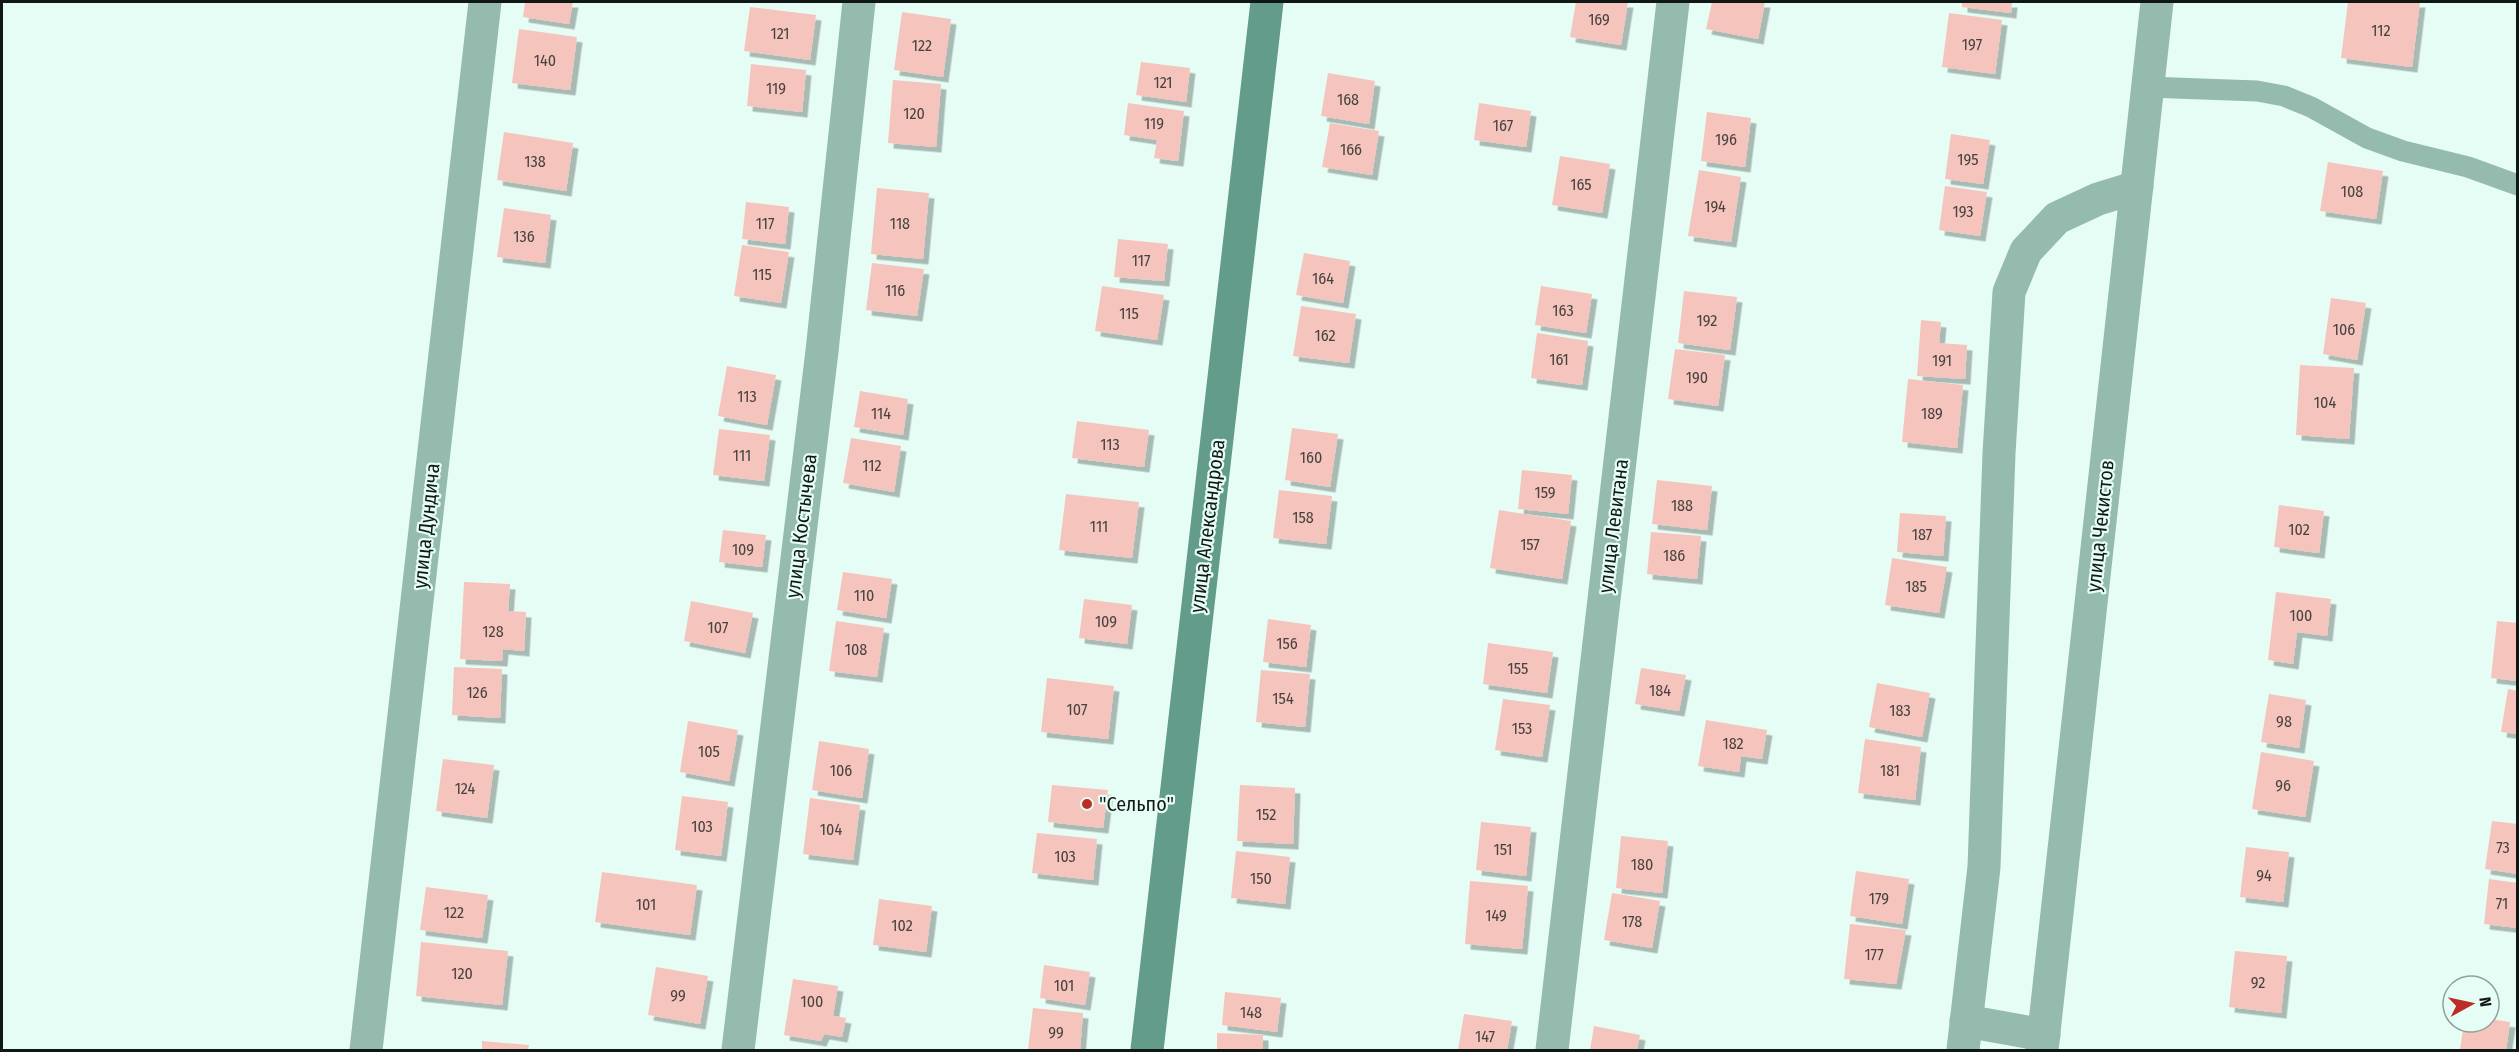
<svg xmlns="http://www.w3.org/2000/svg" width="2519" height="1052" font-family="'Fira Sans Condensed',sans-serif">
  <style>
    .building { fill: #f5c4bd; filter: url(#shadow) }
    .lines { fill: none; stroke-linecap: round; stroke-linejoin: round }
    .lane { stroke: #95baae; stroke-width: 21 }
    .street { stroke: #95baae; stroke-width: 33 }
    .secondary { stroke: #639c8b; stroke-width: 33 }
    .poi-dot { fill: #bb2d25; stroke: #e6fdf5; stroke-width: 2 }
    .labels { text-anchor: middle; stroke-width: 4.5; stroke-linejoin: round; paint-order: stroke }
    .number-label { font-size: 16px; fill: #494340 }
    .street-label { font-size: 20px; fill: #101816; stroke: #e6fdf5 }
    .poi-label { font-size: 20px; fill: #101816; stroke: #e6fdf5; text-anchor: start }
  </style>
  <defs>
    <filter id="shadow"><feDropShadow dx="5.5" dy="5.5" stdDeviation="0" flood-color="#0004"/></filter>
  </defs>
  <rect width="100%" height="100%" fill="#e6fdf5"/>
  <g class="building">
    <polygon points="525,2 573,2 569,24 523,17"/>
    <polygon points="1576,2 1628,2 1621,45 1570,37"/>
    <polygon points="1712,2 1765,2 1758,39 1706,29"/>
    <polygon points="1962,2 2012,2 2011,13 1962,7"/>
    <polygon points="2348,2 2420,2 2412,67 2341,58"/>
    <polygon points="750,7 816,15 810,60 744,51"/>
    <polygon points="902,12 951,19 943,77 894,70"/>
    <polygon points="1949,13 2002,20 1995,74 1942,67"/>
    <polygon points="519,29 577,37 570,90 512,83"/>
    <polygon points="1141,62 1190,68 1186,102 1136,95"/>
    <polygon points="751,64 806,70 802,112 747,106"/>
    <polygon points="1328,73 1375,81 1369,124 1321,116"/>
    <polygon points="893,80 941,84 936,147 888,143"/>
    <polygon points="1128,103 1184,111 1178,161 1154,158 1157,140 1124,135"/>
    <polygon points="1479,103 1531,111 1526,147 1474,140"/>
    <polygon points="1707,112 1751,118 1745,167 1701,161"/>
    <polygon points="1330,123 1379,131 1372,175 1322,167"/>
    <polygon points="504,132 573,143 566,191 497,180"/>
    <polygon points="1951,134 1990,140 1983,184 1945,179"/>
    <polygon points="1560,156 1610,164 1602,213 1552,205"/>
    <polygon points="2328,162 2383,171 2376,219 2320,211"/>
    <polygon points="1699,170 1741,177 1731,242 1688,236"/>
    <polygon points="1945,186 1987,192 1980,236 1939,230"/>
    <polygon points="877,188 929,193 923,259 871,254"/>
    <polygon points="746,202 789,207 785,244 742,239"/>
    <polygon points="504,208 551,215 545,263 497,257"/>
    <polygon points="1118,239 1168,244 1164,281 1114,277"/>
    <polygon points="742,245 789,252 781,303 734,296"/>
    <polygon points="1304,253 1350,261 1343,303 1296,295"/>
    <polygon points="872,263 924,269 917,316 866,310"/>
    <polygon points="1102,286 1164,295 1157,340 1095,331"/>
    <polygon points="1541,286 1592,294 1586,333 1535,325"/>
    <polygon points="1684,291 1737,297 1730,350 1678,343"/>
    <polygon points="2331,298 2366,303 2357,360 2323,354"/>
    <polygon points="1301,306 1356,314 1349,363 1293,356"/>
    <polygon points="1921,320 1941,322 1939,343 1967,345 1965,379 1917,376"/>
    <polygon points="1537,333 1588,341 1582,385 1531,378"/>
    <polygon points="1675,349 1725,355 1718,406 1668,399"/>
    <polygon points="2300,365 2354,368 2349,439 2296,435"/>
    <polygon points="727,366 776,375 767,425 718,416"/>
    <polygon points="1908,379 1963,385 1957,448 1902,442"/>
    <polygon points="860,391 908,399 903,435 854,427"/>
    <polygon points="1077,421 1149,430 1144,467 1072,458"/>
    <polygon points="1292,428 1338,434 1330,487 1285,480"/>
    <polygon points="719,429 770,435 764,481 713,475"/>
    <polygon points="851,438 901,446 894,492 843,483"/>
    <polygon points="1522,470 1572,475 1568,514 1518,509"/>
    <polygon points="1657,480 1712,486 1707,530 1652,524"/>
    <polygon points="1279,490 1332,496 1326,544 1273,538"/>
    <polygon points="1066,494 1139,502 1132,558 1059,550"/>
    <polygon points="2279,505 2324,511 2319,553 2274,547"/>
    <polygon points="1499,510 1571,521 1562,579 1490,568"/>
    <polygon points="1900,513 1946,516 1943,556 1897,552"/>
    <polygon points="723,530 766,535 762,567 719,562"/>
    <polygon points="1651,532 1701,536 1697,579 1647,574"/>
    <polygon points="1892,558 1947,567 1939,613 1885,605"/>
    <polygon points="843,572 892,579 886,618 837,610"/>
    <polygon points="464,582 510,584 508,611 526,612 524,651 503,649 502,661 460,659"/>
    <polygon points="2276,592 2331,599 2327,636 2297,632 2293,664 2268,660"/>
    <polygon points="1084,599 1132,605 1127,644 1079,638"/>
    <polygon points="691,601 753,613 745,653 684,641"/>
    <polygon points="1268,619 1311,625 1306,667 1263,662"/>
    <polygon points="836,621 884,628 877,677 829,671"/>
    <polygon points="2497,621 2518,623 2518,681 2491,678"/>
    <polygon points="1488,643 1553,652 1547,693 1483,684"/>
    <polygon points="454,667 502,669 500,718 452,715"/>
    <polygon points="1641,668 1686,675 1679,711 1635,704"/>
    <polygon points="1261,670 1310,674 1305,727 1256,722"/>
    <polygon points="1047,678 1114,686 1108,739 1041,732"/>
    <polygon points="1877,683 1930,693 1922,737 1869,727"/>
    <polygon points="2508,689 2518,691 2518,734 2501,732"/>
    <polygon points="2269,694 2306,700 2299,748 2261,742"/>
    <polygon points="1503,699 1550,705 1542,757 1495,750"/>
    <polygon points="1706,720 1767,730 1762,759 1741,756 1739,772 1698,766"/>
    <polygon points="688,721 738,730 729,781 680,772"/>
    <polygon points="1865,739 1921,747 1915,800 1858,793"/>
    <polygon points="819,741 869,749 862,798 812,790"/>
    <polygon points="2261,752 2314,761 2305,817 2252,809"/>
    <polygon points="443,759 494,765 487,818 436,811"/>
    <polygon points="1052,785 1108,790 1103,828 1048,822"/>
    <polygon points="1240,785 1295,788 1293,844 1237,841"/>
    <polygon points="682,796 728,802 721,856 675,850"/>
    <polygon points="810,798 860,805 853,860 803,854"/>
    <polygon points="2492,821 2518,824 2518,874 2485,869"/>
    <polygon points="1481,822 1531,827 1526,876 1476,870"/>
    <polygon points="1037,833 1097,839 1093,880 1032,873"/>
    <polygon points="1621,836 1668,841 1662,893 1616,888"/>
    <polygon points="2246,847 2289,852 2283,902 2240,897"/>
    <polygon points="1236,851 1290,857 1285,904 1231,898"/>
    <polygon points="1856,871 1909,879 1902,924 1850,916"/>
    <polygon points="602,872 697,885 690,935 595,922"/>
    <polygon points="2489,879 2518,883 2518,928 2484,924"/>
    <polygon points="1470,881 1528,886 1522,949 1465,944"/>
    <polygon points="426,887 488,895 482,938 420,930"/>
    <polygon points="1612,893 1660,901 1652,948 1604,940"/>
    <polygon points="879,899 932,906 926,952 873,945"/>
    <polygon points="1850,924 1906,930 1896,984 1844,979"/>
    <polygon points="421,942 508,951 502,1005 416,996"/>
    <polygon points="2235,951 2287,956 2281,1013 2229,1007"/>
    <polygon points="1044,965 1090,972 1085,1005 1040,998"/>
    <polygon points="656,967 708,976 700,1024 648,1015"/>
    <polygon points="793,979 838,986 833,1016 846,1018 842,1037 824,1034 821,1041 784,1035"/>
    <polygon points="1225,992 1281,998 1277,1032 1222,1025"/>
    <polygon points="1033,1008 1083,1013 1080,1050 1028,1050"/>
    <polygon points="1464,1014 1512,1021 1507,1050 1458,1050"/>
    <polygon points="2489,1019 2510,1022 2506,1050 2460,1050 2464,1022 2489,1022"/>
    <polygon points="1594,1026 1640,1035 1637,1050 1590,1050"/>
    <polygon points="1217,1033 1263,1035 1263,1050 1217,1050"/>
    <polygon points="482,1041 529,1045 528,1050 482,1050"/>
  </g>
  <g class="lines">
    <polyline class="lane" points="2147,87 2257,91 2284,96 2311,107 2367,138 2403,151 2468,167 2518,185"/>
    <g class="street">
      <polyline points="1966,1021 2044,1035"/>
      <polyline points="366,1050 485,2"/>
      <polyline points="738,1050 822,351 859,2"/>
      <polyline points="1552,1050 1673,2"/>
      <polyline points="1963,1050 1984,867 1999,453 2009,292 2026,251 2057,218 2098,199 2137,187"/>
      <polyline points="2042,1050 2157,2"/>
    </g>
    <polyline class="secondary" points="1147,1050 1267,2"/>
  </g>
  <circle class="poi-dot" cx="1087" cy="804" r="6"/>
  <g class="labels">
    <g class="number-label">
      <text x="1599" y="25">169</text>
      <text x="2381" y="36">112</text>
      <text x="780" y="39">121</text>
      <text x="1972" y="50">197</text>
      <text x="922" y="51">122</text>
      <text x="545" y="66">140</text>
      <text x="1163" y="88">121</text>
      <text x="776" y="94">119</text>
      <text x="1348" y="105">168</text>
      <text x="914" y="119">120</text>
      <text x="1154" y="129">119</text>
      <text x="1503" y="131">167</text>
      <text x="1726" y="145">196</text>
      <text x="1351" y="155">166</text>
      <text x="1968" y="165">195</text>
      <text x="535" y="167">138</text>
      <text x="1581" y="190">165</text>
      <text x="2352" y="197">108</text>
      <text x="1715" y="212">194</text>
      <text x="1963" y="217">193</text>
      <text x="765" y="229">117</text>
      <text x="900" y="229">118</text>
      <text x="524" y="242">136</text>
      <text x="1141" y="266">117</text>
      <text x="762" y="280">115</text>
      <text x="1323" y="284">164</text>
      <text x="895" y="296">116</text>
      <text x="1563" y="316">163</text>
      <text x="1129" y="319">115</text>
      <text x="1707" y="326">192</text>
      <text x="2344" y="335">106</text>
      <text x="1325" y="341">162</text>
      <text x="1559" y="365">161</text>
      <text x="1942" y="366">191</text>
      <text x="1697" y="383">190</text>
      <text x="747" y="402">113</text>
      <text x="2325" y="408">104</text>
      <text x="881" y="419">114</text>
      <text x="1932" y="419">189</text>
      <text x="1110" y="450">113</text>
      <text x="742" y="461">111</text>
      <text x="1311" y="463">160</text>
      <text x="872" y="471">112</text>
      <text x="1545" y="498">159</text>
      <text x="1682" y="511">188</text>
      <text x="1303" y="523">158</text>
      <text x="1099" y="532">111</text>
      <text x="2299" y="535">102</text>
      <text x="1922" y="540">187</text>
      <text x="1530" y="550">157</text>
      <text x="743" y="555">109</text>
      <text x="1674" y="561">186</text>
      <text x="1916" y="592">185</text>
      <text x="864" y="601">110</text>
      <text x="2301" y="621">100</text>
      <text x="1106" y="627">109</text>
      <text x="718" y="633">107</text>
      <text x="493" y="637">128</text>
      <text x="1287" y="649">156</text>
      <text x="856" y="655">108</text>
      <text x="1518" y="674">155</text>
      <text x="1660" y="696">184</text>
      <text x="477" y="698">126</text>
      <text x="1283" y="704">154</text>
      <text x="1077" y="715">107</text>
      <text x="1900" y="716">183</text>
      <text x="2284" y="727">98</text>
      <text x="1522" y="734">153</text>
      <text x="1733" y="749">182</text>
      <text x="709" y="757">105</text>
      <text x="841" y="776">106</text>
      <text x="1890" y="776">181</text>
      <text x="2283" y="791">96</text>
      <text x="465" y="794">124</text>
      <text x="1266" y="820">152</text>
      <text x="702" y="832">103</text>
      <text x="831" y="835">104</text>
      <text x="2503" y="853">73</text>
      <text x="1503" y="855">151</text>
      <text x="1065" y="862">103</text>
      <text x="1642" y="870">180</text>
      <text x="2264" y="881">94</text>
      <text x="1261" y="884">150</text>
      <text x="1879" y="904">179</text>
      <text x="2502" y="909">71</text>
      <text x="646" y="910">101</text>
      <text x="454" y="918">122</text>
      <text x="1496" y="921">149</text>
      <text x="1632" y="927">178</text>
      <text x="902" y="931">102</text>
      <text x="1874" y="960">177</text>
      <text x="462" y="979">120</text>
      <text x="2258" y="988">92</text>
      <text x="1064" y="991">101</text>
      <text x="678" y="1001">99</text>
      <text x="812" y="1007">100</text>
      <text x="1251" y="1018">148</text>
      <text x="1056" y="1038">99</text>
      <text x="1485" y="1042">147</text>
    </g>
    <g class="street-label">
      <text transform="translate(426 526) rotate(-84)" y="7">улица Дундича</text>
      <text transform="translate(801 526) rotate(-83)" y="7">улица Костычева</text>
      <text transform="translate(1207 526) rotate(-83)" y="7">улица Александрова</text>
      <text transform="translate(1613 526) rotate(-83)" y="7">улица Левитана</text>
      <text transform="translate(2100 526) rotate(-84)" y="7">улица Чекистов</text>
    </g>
    <g class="poi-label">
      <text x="1099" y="811">"Сельпо"</text>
    </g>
  </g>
  <rect width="2519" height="1052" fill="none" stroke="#101816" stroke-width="6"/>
  <g transform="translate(2471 1004) rotate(82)"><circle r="28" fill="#e6fdf5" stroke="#90a19c" stroke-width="1.5"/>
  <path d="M0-4.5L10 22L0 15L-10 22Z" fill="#bb2d25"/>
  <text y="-9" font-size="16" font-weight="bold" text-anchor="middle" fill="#101816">N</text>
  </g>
</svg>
